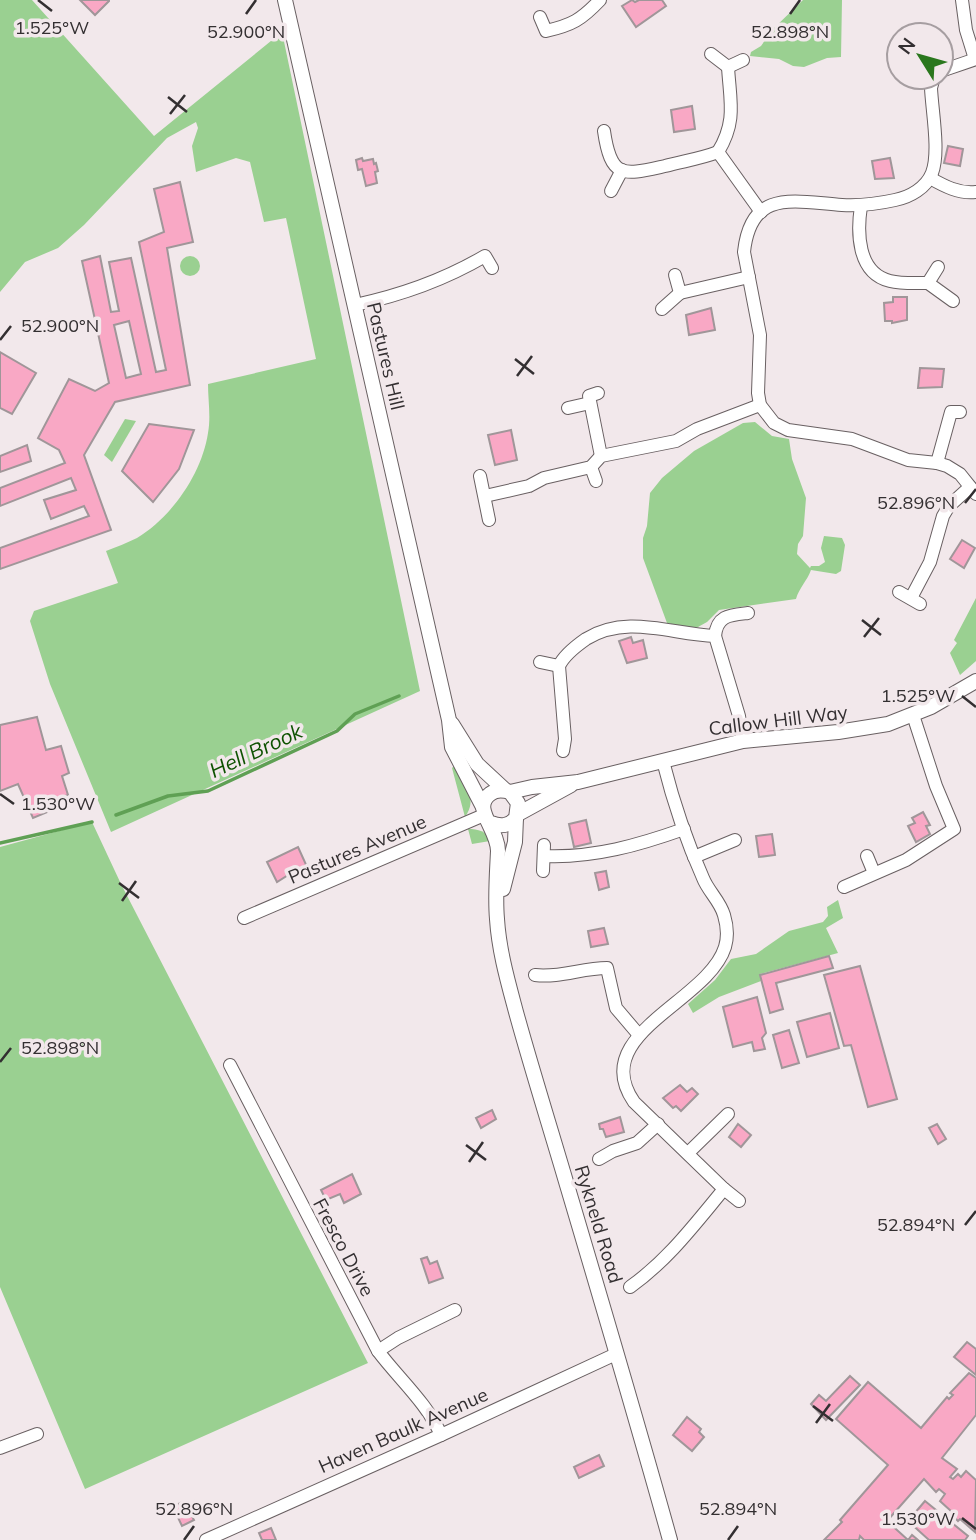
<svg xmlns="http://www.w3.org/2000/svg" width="976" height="1540" font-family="Mulish,sans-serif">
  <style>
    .green { fill: #9ad091 }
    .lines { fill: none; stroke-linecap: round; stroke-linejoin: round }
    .stream { stroke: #5fa054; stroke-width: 3.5 }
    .building { fill: #f9a8c5; stroke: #a09699; stroke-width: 2; fill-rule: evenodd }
    .minor-casing { stroke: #696062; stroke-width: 14 }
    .tertiary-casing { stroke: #696062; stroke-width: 16 }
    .minor { stroke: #fff; stroke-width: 12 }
    .tertiary { stroke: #fff; stroke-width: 14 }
    .ticks { fill: none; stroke: #332f31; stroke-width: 2.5 }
    .labels { text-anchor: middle; stroke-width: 7; stroke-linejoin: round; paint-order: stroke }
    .street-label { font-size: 19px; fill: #332f31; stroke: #f2e8eb }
    .water-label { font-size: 21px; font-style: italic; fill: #0d5200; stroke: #f2e8eb }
    .ticks-label { font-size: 18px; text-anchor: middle; fill: #332f31; stroke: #f2e8eb; stroke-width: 7; stroke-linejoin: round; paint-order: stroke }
  </style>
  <rect width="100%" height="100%" fill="#f2e8eb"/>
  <g class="green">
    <path d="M0,0h32l122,136 128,-104 138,659 -309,141 -61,-148 -20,-63 4,-10 84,-28 -12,-32c10,-4 21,-8 31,-13 35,-21 65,-65 71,-105 3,-16 0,-33 0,-49l108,-25 -30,-141 -22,4 -14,-60 -14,-4 -40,14 -4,-26 6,-18 -2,-6 -29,16 -83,87 -26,23 -33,14 -25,30z"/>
    <polygon points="803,0 842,0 841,57 827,58 804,67 793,66 779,59 750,56 751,52 761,46 772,30"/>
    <circle cx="190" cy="266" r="10"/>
    <polygon points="125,419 136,421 112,462 104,455"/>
    <path d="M755,422l17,14 17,3 3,20 14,39 -3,38 -5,8 -1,10 13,14 1,-2h8l6,-4 -4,-14 3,-12 18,2 3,7 -4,26 -5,3 -25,-4c-4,11 -12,18 -15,29l-77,11 -12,12 -9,5 -10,1 -21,-5 -24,-65v-20l4,-12 3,-33 12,-15 32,-27 49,-28z"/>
    <polygon points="976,598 976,661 960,675 950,653 957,643 954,640"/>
    <path d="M454,766c10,18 25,32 11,51l-13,-49z"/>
    <polygon points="92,822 121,884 368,1363 85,1489 0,1287 0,847"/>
    <path d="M468,829c10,0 19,2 22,12l-18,3z"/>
    <polygon points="838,900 843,918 826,928 838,953 760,974 761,981 719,997 693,1013 688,1004 715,980 731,959 756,954 789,931 823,922 828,916 827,907"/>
  </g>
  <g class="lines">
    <g class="stream">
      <polyline points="116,815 168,796 208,791 337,731 355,714 399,696"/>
      <polyline points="0,843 92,822"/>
    </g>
  </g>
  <g class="building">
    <polygon points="80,0 109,0 109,1 95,15"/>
    <polygon points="632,0 635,2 639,0 662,0 666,6 636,27 622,6"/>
    <polygon points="692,106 695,129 674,132 671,110"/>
    <polygon points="948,146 963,149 960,166 944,163"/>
    <polygon points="362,158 363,161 373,159 374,164 376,163 378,171 375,172 377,183 366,186 362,169 358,170 356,160"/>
    <polygon points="890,158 894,178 875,179 872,161"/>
    <path d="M180,182l13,60 -26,6 23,137 -75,17 -31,53 27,75 -111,39v-21l89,-32 -5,-10 -33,13 -7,-19 32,-10 -5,-12 -71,28v-18l65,-25 -6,-13 -21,-12 31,-59 26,12 14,-8 -27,-122 18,-5 11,56 8,-1 -10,-49 22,-4 25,114 10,-2 -27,-128 25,-10 -10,-43zM129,321l12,53 -15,4 -12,-53z"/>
    <polygon points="893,297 907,297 907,320 892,323 892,321 885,321 884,303 893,302"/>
    <polygon points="711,308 715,330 689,335 686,315"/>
    <polygon points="0,352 36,373 12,414 0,408"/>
    <polygon points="920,368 944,369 942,387 918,388"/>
    <polygon points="149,424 194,430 179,469 153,502 122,471"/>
    <polygon points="511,430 517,460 495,465 488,435"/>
    <polygon points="27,445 31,461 0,472 0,456"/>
    <polygon points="962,540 975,548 964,568 950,559"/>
    <polygon points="631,637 633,643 643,640 647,658 627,663 619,641"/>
    <polygon points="37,717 46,750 61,746 69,773 62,776 68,795 54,800 57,808 33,818 18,784 0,791 0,725"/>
    <polygon points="923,812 930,825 926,826 930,834 916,842 908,826 915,823 912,818"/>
    <polygon points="586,820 591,843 574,847 569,824"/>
    <polygon points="772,834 775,855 759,857 756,836"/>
    <polygon points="298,847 308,869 294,876 293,872 277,882 267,862"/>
    <polygon points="606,871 609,887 599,890 595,873"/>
    <polygon points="604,928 608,944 591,947 588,931"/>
    <polygon points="829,956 833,968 776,983 783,1009 770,1013 760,975"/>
    <polygon points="860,966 897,1099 868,1107 851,1045 844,1046 824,975"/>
    <polygon points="757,997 766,1033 762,1038 765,1049 754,1051 752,1042 733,1047 723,1007"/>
    <polygon points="830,1013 839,1048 807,1057 797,1022"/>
    <polygon points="789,1030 799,1063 782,1068 773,1035"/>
    <polygon points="680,1085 687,1092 692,1088 698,1094 681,1111 676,1106 673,1108 663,1098"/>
    <polygon points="492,1110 496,1119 481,1128 476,1118"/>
    <polygon points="620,1117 624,1132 606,1137 603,1129 600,1129 599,1124"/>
    <polygon points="738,1124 751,1135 741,1147 729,1137"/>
    <polygon points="937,1124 946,1139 938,1144 929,1128"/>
    <polygon points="352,1174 361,1194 344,1203 340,1194 326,1200 321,1190"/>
    <polygon points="427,1257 430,1264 437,1261 443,1278 429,1283 421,1259"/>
    <polygon points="967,1342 976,1349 976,1375 954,1357"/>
    <polygon points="969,1373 976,1378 976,1415 942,1458 957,1469 950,1477 953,1479 958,1474 961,1477 966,1471 976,1480 975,1532 960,1519 958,1521 951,1514 952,1512 940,1501 945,1494 939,1489 936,1492 924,1479 887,1521 908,1540 912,1535 918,1540 864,1540 860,1536 859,1540 824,1540 842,1522 840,1520 888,1465 836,1419 868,1382 921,1428 947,1397 949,1399 953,1395 950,1393"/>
    <polygon points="850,1376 860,1385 826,1420 811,1404 819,1395 826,1401"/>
    <polygon points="687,1417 701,1429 699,1432 704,1437 692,1451 673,1435"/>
    <polygon points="599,1455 604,1466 579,1478 574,1467"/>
    <polygon points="925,1501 968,1536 965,1540 929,1540 908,1521"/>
    <polygon points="182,1502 184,1505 186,1504 194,1520 182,1526 173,1507"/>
    <polygon points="271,1528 276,1540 262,1540 259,1533"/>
  </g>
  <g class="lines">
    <g class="minor-casing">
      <g id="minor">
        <polyline points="962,0 966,30 975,59"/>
        <path d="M540,17l6,14c26,-6 35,-11 54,-31"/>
        <polyline points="711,54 728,67 743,60"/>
        <polyline points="941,71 976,59"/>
        <path d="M934,77l-3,11c1,23 9,64 1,85 -6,15 -22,24 -37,27 -18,4 -35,6 -53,5 -46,-3 -91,-18 -98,47l16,83 -2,58 2,12 14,18 14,7 64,9 56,21 29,3 10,3 13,8 16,20"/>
        <path d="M604,131c7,49 20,44 61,35 18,-5 35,-7 53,-14l43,60"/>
        <path d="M718,152c19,-31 12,-51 10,-85"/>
        <path d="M930,178c14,8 29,16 46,14"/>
        <polyline points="611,191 622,170"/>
        <path d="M861,206c-4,26 -4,67 29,75 12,3 26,2 38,2"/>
        <polyline points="938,267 928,283 953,301"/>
        <polyline points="680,293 749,277"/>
        <path d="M355,305c47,-10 89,-25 130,-49l7,12"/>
        <polyline points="662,309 680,293 675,275"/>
        <polyline points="598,393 589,396 601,456"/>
        <polyline points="568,408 590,403"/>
        <polyline points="937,463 951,412 960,412"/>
        <polyline points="591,467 596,481"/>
        <polyline points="480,476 489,520"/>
        <polyline points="485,496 529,486 544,478 591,467 601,456 676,441 697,429 760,405"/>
        <polyline points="899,592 920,604"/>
        <polyline points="911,598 930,562 943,516 949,506 970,487"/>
        <path d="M715,636c2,-21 15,-21 33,-23"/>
        <polyline points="540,662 559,666"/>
        <path d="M563,751l2,-12 -6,-73c5,-11 17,-20 27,-27 41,-25 84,-5 129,-3l24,80 4,25"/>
        <path d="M663,761c10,40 23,79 40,117 5,13 17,23 21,37 3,10 4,22 1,32 -17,55 -138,87 -91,155l90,87"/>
        <path d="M545,856c49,2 94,-11 139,-27"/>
        <polyline points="867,856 874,873"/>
        <polyline points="694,857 735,840"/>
        <polyline points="543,871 544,845"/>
        <polyline points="844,887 906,860 954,829 936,786 913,715"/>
        <polyline points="244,918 484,815"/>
        <path d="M535,975c25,3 47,-7 72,-7l9,40 23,27"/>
        <path d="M230,1065l148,286c21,28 49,52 63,84"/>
        <polyline points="688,1153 728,1114"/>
        <polyline points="599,1159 613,1151 637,1143 658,1124"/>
        <path d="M630,1287c38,-27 64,-62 94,-98l15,12"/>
        <polyline points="378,1351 398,1338 455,1310"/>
        <polyline points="0,1448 37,1434"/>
        <polyline points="206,1540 441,1435 616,1354"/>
      </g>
    </g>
    <g class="tertiary-casing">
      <g id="tertiary">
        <polyline points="285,0 449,720 452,747 483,807"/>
        <polyline points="452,724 477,764 505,790"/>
        <polyline points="510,792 532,787 578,782 743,741 838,732 888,724 931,707 976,681"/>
        <polyline points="518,814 571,785"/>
        <path d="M491,823c10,4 18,3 25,-5l2,-15 -8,-11c-7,-2 -14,-3 -20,2 -19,14 8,35 8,57 -1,22 -3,46 -1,68 2,32 11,63 19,93 16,58 34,115 51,173 35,118 70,236 103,355"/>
        <polyline points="503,889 515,842 516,818"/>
      </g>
    </g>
    <use href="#minor" class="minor"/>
    <use href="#tertiary" class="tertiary"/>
  </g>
  <path class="ticks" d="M38,0l14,11M246,14l10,-14M790,14l10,-14M168,97l19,15M170,114l15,-19M0,340l11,-14M515,359l19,15M517,376l15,-20M965,503l11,-14M862,620l19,15M864,637l15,-19M962,696l14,11M0,794l14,10M119,883l20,15M122,901l14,-20M0,1062l11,-14M466,1145l20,15M469,1162l14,-20M965,1225l11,-14M813,1406l20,15M816,1423l14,-19M962,1518l14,11M184,1540l10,-14M728,1540l10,-14"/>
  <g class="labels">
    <g class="street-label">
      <text transform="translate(386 356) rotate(77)" y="7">Pastures Hill</text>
      <text transform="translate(778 720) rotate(-7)" y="7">Callow Hill Way</text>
      <text transform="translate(357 849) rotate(-23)" y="7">Pastures Avenue</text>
      <text transform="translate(599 1224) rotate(73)" y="7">Rykneld Road</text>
      <text transform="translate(344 1247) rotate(62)" y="7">Fresco Drive</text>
      <text transform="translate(403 1430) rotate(-24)" y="7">Haven Baulk Avenue</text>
    </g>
    <g class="water-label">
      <text transform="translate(256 751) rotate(-25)" y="7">Hell Brook</text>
    </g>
  </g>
  <g class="ticks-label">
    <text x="52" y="34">1.525°W</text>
    <text x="246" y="38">52.900°N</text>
    <text x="790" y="38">52.898°N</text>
    <text x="60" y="332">52.900°N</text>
    <text x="916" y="509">52.896°N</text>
    <text x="918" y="702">1.525°W</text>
    <text x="58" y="810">1.530°W</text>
    <text x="60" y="1054">52.898°N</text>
    <text x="916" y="1231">52.894°N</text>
    <text x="194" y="1515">52.896°N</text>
    <text x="738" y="1515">52.894°N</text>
    <text x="918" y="1525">1.530°W</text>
  </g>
  <g transform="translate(920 56) rotate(307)"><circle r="33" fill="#f2e8eb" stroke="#a69ea1" stroke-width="2"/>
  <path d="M0-5L12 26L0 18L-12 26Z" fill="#2a771d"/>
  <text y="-10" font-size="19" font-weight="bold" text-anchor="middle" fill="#332f31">N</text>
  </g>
</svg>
